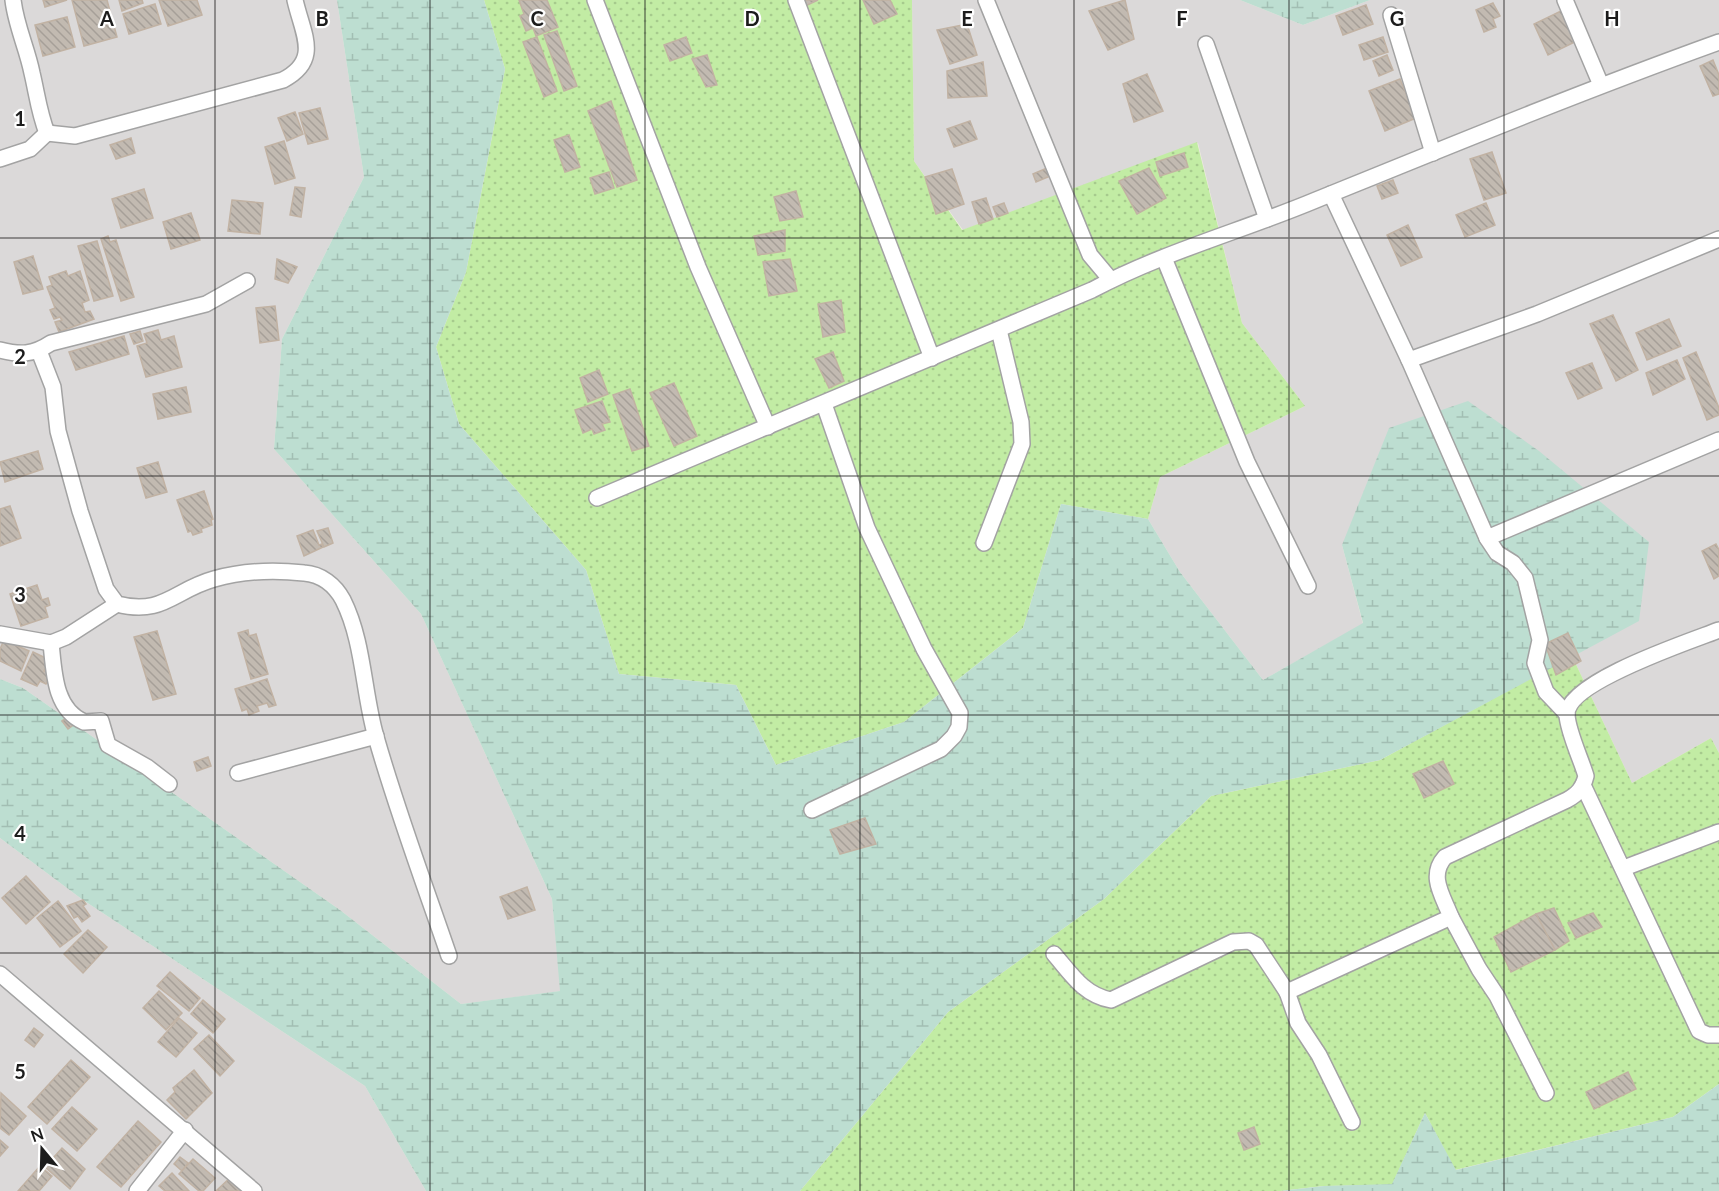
<svg xmlns="http://www.w3.org/2000/svg" width="1719" height="1191" font-family="Lato,sans-serif">
  <style>
    .residential { fill: #dbd9d9 }
    .grass { fill: url(#grass-dots) }
    .wetland { fill: url(#wetland-marsh) }
    .building { fill: url(#building-back-hatch); stroke: #c1b2a3; stroke-width: 1.5 }
    .lines { fill: none; stroke-linecap: round; stroke-linejoin: round }
    .minor-casing { stroke: #a3a3a3; stroke-width: 18 }
    .minor { stroke: #fff; stroke-width: 15 }
    .grid { fill: none; stroke: #1c1c1c; stroke-width: 1.5; stroke-opacity: 0.55 }
    .grid-label { font-size: 20px; text-anchor: middle; font-weight: bold; fill: #1c1c1c; stroke: #fff; stroke-width: 4.5; stroke-linejoin: round; paint-order: stroke }
  </style>
  <defs>
    <pattern id="grass-dots" width="8" height="8" patternUnits="userSpaceOnUse" patternTransform="scale(1.5)"><rect width="8" height="8" fill="#c2eca4"/><path d="M2 2h.1M6 6h.1" fill="none" stroke="#a6ca8d" stroke-width="1.8" stroke-linecap="round"/></pattern>
    <pattern id="wetland-marsh" width="20" height="14" patternUnits="userSpaceOnUse" patternTransform="scale(1.5)"><rect width="20" height="14" fill="#bdded1"/><path d="M1 5h8M5 5V1M11 12h8M15 12V8" fill="none" stroke="#a2beb3"/></pattern>
    <pattern id="building-back-hatch" width="6" height="6" patternUnits="userSpaceOnUse" patternTransform="scale(1.5)"><rect width="6" height="6" fill="#c2bab1"/><path d="M-1 5l2 2M0 0l6 6M5-1l2 2" fill="none" stroke="#a69f98"/></pattern>
  </defs>
  <rect width="100%" height="100%" fill="#efebe1"/>
  <g class="residential">
    <polygon points="0,0 337,0 364,177 282,339 274,449 421,614 552,899 561,991 461,1004 340,910 23,688 0,679"/>
    <polygon points="912,0 1240,0 1303,25 1370,0 1719,0 1719,753 1711,738 1632,783 1572,656 1342,545 1363,624 1263,680 1180,572 1148,519 1160,477 1305,406 1242,323 1198,143 963,230 914,161"/>
    <polygon points="0,838 83,900 365,1086 426,1191 0,1191"/>
  </g>
  <g class="grass">
    <polygon points="484,0 912,0 914,161 962,230 1197,142 1242,323 1305,406 1160,477 1148,519 1061,504 1023,628 904,722 776,765 736,685 619,674 586,570 459,424 436,347 466,272 505,69"/>
    <polygon points="1572,656 1632,783 1711,738 1719,753 1719,1084 1673,1117 1455,1170 1425,1113 1392,1185 1324,1186 1280,1191 800,1191 948,1012 1104,899 1211,796 1380,760"/>
  </g>
  <g class="wetland">
    <polygon points="337,0 484,0 505,69 466,272 436,347 459,424 586,570 619,674 736,685 776,765 904,722 1023,628 1061,504 1148,519 1180,572 1263,680 1363,623 1342,545 1389,428 1468,401 1539,451 1649,542 1639,621 1380,760 1211,796 1104,899 948,1012 800,1191 426,1191 365,1086 83,900 0,838 0,679 23,688 340,910 461,1004 560,991 552,899 421,614 274,449 282,339 364,177"/>
    <polygon points="1240,0 1370,0 1303,25"/>
    <polygon points="1719,1084 1719,1191 1280,1191 1324,1186 1392,1184 1425,1113 1456,1170 1673,1117"/>
  </g>
  <g class="building">
    <polygon points="43,0 67,0 45,7"/>
    <polygon points="72,0 107,0 117,37 84,46"/>
    <polygon points="119,0 142,0 143,3 122,11"/>
    <polygon points="159,0 197,0 202,15 168,26"/>
    <polygon points="519,0 547,0 558,27 536,36 533,28 526,31 520,16 524,14"/>
    <polygon points="798,0 818,0 801,8"/>
    <polygon points="863,0 890,0 897,14 874,24"/>
    <polygon points="1125,0 1134,39 1108,50 1089,11"/>
    <polygon points="1493,3 1500,16 1493,19 1496,27 1484,32 1476,10"/>
    <polygon points="155,4 161,24 129,34 123,14"/>
    <polygon points="1366,5 1373,24 1343,35 1336,16"/>
    <polygon points="1563,10 1577,41 1548,55 1534,24"/>
    <polygon points="67,17 75,47 43,56 35,25"/>
    <polygon points="967,24 977,55 950,64 937,30"/>
    <polygon points="557,31 577,86 564,91 544,35"/>
    <polygon points="537,37 557,91 544,97 523,42"/>
    <polygon points="686,37 692,53 670,61 664,45"/>
    <polygon points="1383,37 1388,52 1364,60 1359,45"/>
    <polygon points="707,55 717,85 706,87 692,59"/>
    <polygon points="1387,55 1393,70 1379,76 1373,61"/>
    <polygon points="1713,60 1719,75 1719,94 1713,96 1700,66"/>
    <polygon points="983,62 987,96 948,98 947,71"/>
    <polygon points="1147,74 1163,111 1134,122 1123,84"/>
    <polygon points="1400,79 1416,118 1385,131 1369,91"/>
    <polygon points="611,101 637,180 617,187 588,111"/>
    <polygon points="320,108 328,139 308,144 299,113"/>
    <polygon points="295,112 303,134 287,141 278,118"/>
    <polygon points="970,121 977,139 954,147 947,129"/>
    <polygon points="569,135 580,167 565,172 554,140"/>
    <polygon points="131,138 135,153 116,159 110,145"/>
    <polygon points="284,141 295,178 275,184 265,147"/>
    <polygon points="1492,152 1506,193 1484,200 1470,159"/>
    <polygon points="1184,153 1188,167 1160,176 1156,162"/>
    <polygon points="1047,168 1050,176 1036,182 1033,174"/>
    <polygon points="1149,168 1166,198 1137,214 1119,181"/>
    <polygon points="952,169 964,204 936,214 925,177"/>
    <polygon points="609,172 614,188 595,194 590,178"/>
    <polygon points="1393,180 1398,193 1382,199 1377,186"/>
    <polygon points="295,187 305,188 301,217 290,215"/>
    <polygon points="144,189 153,218 121,228 112,199"/>
    <polygon points="796,191 803,217 780,221 774,197"/>
    <polygon points="986,198 993,219 979,224 972,202"/>
    <polygon points="232,200 263,203 260,234 228,231"/>
    <polygon points="1004,203 1008,213 997,217 993,207"/>
    <polygon points="1486,203 1495,225 1465,237 1456,215"/>
    <polygon points="191,213 200,240 171,249 163,222"/>
    <polygon points="1408,225 1422,257 1401,266 1387,235"/>
    <polygon points="785,230 785,251 758,255 754,236"/>
    <polygon points="108,236 110,242 116,240 134,297 121,301 101,239"/>
    <polygon points="97,241 113,296 94,301 78,246"/>
    <polygon points="33,256 43,289 23,294 14,262"/>
    <polygon points="277,259 297,267 288,283 275,279"/>
    <polygon points="790,259 797,291 769,296 763,262"/>
    <polygon points="66,271 68,276 80,271 89,300 82,303 85,312 90,311 94,319 59,332 55,322 62,320 60,317 54,319 50,310 55,308 47,287 52,285 49,277"/>
    <polygon points="841,300 845,332 823,337 818,304"/>
    <polygon points="275,306 279,340 260,343 256,308"/>
    <polygon points="1613,315 1638,370 1616,381 1590,324"/>
    <polygon points="1669,319 1681,346 1647,360 1636,333"/>
    <polygon points="158,330 161,340 174,336 182,367 146,377 137,346 147,343 144,334"/>
    <polygon points="140,331 143,341 134,344 130,334"/>
    <polygon points="124,336 129,354 76,370 69,352"/>
    <polygon points="833,352 844,381 829,388 815,359"/>
    <polygon points="1696,352 1719,408 1719,415 1707,420 1683,358"/>
    <polygon points="1677,360 1685,379 1653,395 1646,373"/>
    <polygon points="1592,363 1602,388 1578,399 1566,373"/>
    <polygon points="599,370 608,394 588,402 580,378"/>
    <polygon points="674,383 697,436 674,446 650,393"/>
    <polygon points="186,387 191,412 158,419 153,394"/>
    <polygon points="630,389 649,446 632,451 613,395"/>
    <polygon points="602,401 610,422 602,424 605,430 594,434 592,429 583,433 575,410"/>
    <polygon points="38,451 43,469 5,482 0,462"/>
    <polygon points="158,462 167,492 146,498 137,468"/>
    <polygon points="204,491 213,519 211,520 212,525 201,529 202,532 193,535 191,531 188,532 177,500"/>
    <polygon points="10,506 21,538 0,546 0,509"/>
    <polygon points="328,528 333,543 324,547 317,531"/>
    <polygon points="313,530 319,545 322,544 323,547 304,556 297,536"/>
    <polygon points="1716,544 1719,550 1719,576 1714,579 1702,551"/>
    <polygon points="37,585 42,600 48,598 50,605 45,607 48,617 21,626 10,594"/>
    <polygon points="248,630 249,636 256,634 268,674 251,679 238,633"/>
    <polygon points="157,631 176,694 153,700 134,637"/>
    <polygon points="1568,633 1581,661 1556,675 1545,644"/>
    <polygon points="4,640 29,651 21,671 0,661 0,649"/>
    <polygon points="33,652 50,660 44,671 51,674 46,684 40,681 37,686 21,679"/>
    <polygon points="267,679 276,705 269,707 267,703 257,706 259,711 249,715 247,709 242,711 235,689"/>
    <polygon points="70,715 76,723 68,729 62,721"/>
    <polygon points="208,757 211,766 197,771 194,762"/>
    <polygon points="1443,761 1454,784 1424,798 1413,774"/>
    <polygon points="865,818 876,844 840,854 830,830"/>
    <polygon points="26,876 50,902 26,924 2,898"/>
    <polygon points="527,887 535,910 508,919 500,897"/>
    <polygon points="83,900 86,904 83,906 90,916 82,922 78,916 74,918 67,906"/>
    <polygon points="58,901 81,931 60,947 37,918"/>
    <polygon points="1554,908 1569,941 1555,950 1536,914"/>
    <polygon points="1593,913 1602,927 1576,938 1568,923"/>
    <polygon points="1536,914 1555,950 1511,972 1494,937"/>
    <polygon points="88,930 107,947 83,973 64,954"/>
    <polygon points="170,972 200,998 189,1011 157,986"/>
    <polygon points="159,991 182,1013 166,1030 143,1008"/>
    <polygon points="203,1000 225,1019 213,1033 191,1014"/>
    <polygon points="179,1018 197,1033 176,1057 158,1042"/>
    <polygon points="34,1028 43,1035 34,1047 25,1040"/>
    <polygon points="209,1035 234,1061 220,1076 194,1049"/>
    <polygon points="71,1060 90,1077 47,1124 28,1107"/>
    <polygon points="194,1070 212,1093 186,1119 167,1100 175,1092 173,1088"/>
    <polygon points="1628,1072 1636,1089 1594,1109 1586,1092"/>
    <polygon points="1,1093 26,1116 9,1135 0,1128"/>
    <polygon points="72,1107 97,1129 77,1151 52,1129"/>
    <polygon points="138,1121 161,1142 121,1187 97,1167"/>
    <polygon points="1254,1127 1260,1144 1244,1150 1238,1133"/>
    <polygon points="0,1140 8,1147 0,1156"/>
    <polygon points="62,1148 85,1169 70,1189 45,1167"/>
    <polygon points="180,1157 188,1163 182,1171 174,1164"/>
    <polygon points="193,1159 215,1178 203,1191 199,1191 179,1174"/>
    <polygon points="40,1166 52,1176 39,1191 18,1191"/>
    <polygon points="172,1173 189,1191 165,1191 159,1186"/>
    <polygon points="233,1175 248,1191 216,1191"/>
  </g>
  <g class="lines">
    <g class="minor-casing">
      <g id="minor">
        <path d="M13,0c3,26 14,48 19,73 5,21 7,40 15,60"/>
        <polyline points="595,0 698,267 768,427"/>
        <polyline points="796,0 932,358"/>
        <polyline points="986,0 1090,255 1111,280"/>
        <polyline points="1565,0 1601,85"/>
        <polyline points="1391,15 1433,153"/>
        <polyline points="1206,44 1267,219"/>
        <path d="M47,133l28,3 208,-56c38,-20 20,-45 12,-80"/>
        <polyline points="0,159 30,149 47,133"/>
        <polyline points="1331,194 1409,360 1487,538 1497,553 1513,563 1525,578 1540,640 1535,663 1546,692 1567,714"/>
        <polyline points="1164,258 1247,462 1308,586"/>
        <path d="M0,350c20,5 33,5 51,-7l155,-39 41,-23"/>
        <path d="M39,351l14,36 5,44 22,80 26,78 11,15c46,12 57,-14 97,-25 28,-8 62,-9 90,-6 17,1 31,12 39,27 21,42 20,92 33,137 21,74 48,146 73,219"/>
        <polyline points="1409,360 1537,314 1719,239"/>
        <path d="M597,498l495,-208c71,-38 150,-59 224,-90 133,-54 267,-109 403,-158"/>
        <polyline points="1487,538 1719,440"/>
        <polyline points="984,543 1022,444 1021,422 999,330"/>
        <polyline points="0,634 51,643 66,637 117,604"/>
        <path d="M51,643c3,28 3,66 33,79l17,-1 7,24 39,22 22,17"/>
        <polyline points="238,773 376,736"/>
        <polyline points="1583,785 1699,1031 1708,1035 1719,1035"/>
        <polyline points="812,810 941,749 954,736 959,727 960,713 924,649 867,528 824,404"/>
        <polyline points="1624,868 1719,832"/>
        <polyline points="1451,917 1479,969 1497,996 1546,1093"/>
        <path d="M1054,954c17,20 30,41 57,46l122,-58 16,-1 7,4 31,47 164,-75c-8,-21 -23,-41 -6,-60l122,-57c11,-6 16,-12 19,-24 -5,-17 -18,-44 -19,-61 -1,-33 124,-74 152,-85"/>
        <polyline points="0,974 254,1191"/>
        <polyline points="1287,992 1298,1023 1319,1055 1352,1122"/>
        <polyline points="137,1191 185,1130"/>
      </g>
    </g>
    <use href="#minor" class="minor"/>
  </g>
  <path class="grid" d="M215,0v1191M430,0v1191M645,0v1191M860,0v1191M1074,0v1191M1289,0v1191M1504,0v1191M0,238h1719M0,476h1719M0,715h1719M0,953h1719"/>
  <g class="grid-label">
    <text x="107" y="26">A</text>
    <text x="322" y="26">B</text>
    <text x="537" y="26">C</text>
    <text x="752" y="26">D</text>
    <text x="967" y="26">E</text>
    <text x="1182" y="26">F</text>
    <text x="1397" y="26">G</text>
    <text x="1612" y="26">H</text>
    <text x="20" y="126">1</text>
    <text x="20" y="364">2</text>
    <text x="20" y="602">3</text>
    <text x="20" y="841">4</text>
    <text x="20" y="1079">5</text>
  </g>
  <g transform="translate(42 1149) rotate(341)" stroke="#ffffff" stroke-width="4.5" paint-order="stroke">
  <path d="M0-4.5L10 22L0 15L-10 22Z" fill="#1c1c1c"/>
  <text y="-9" font-size="16" font-weight="bold" text-anchor="middle" fill="#1c1c1c">N</text>
  </g>
</svg>
